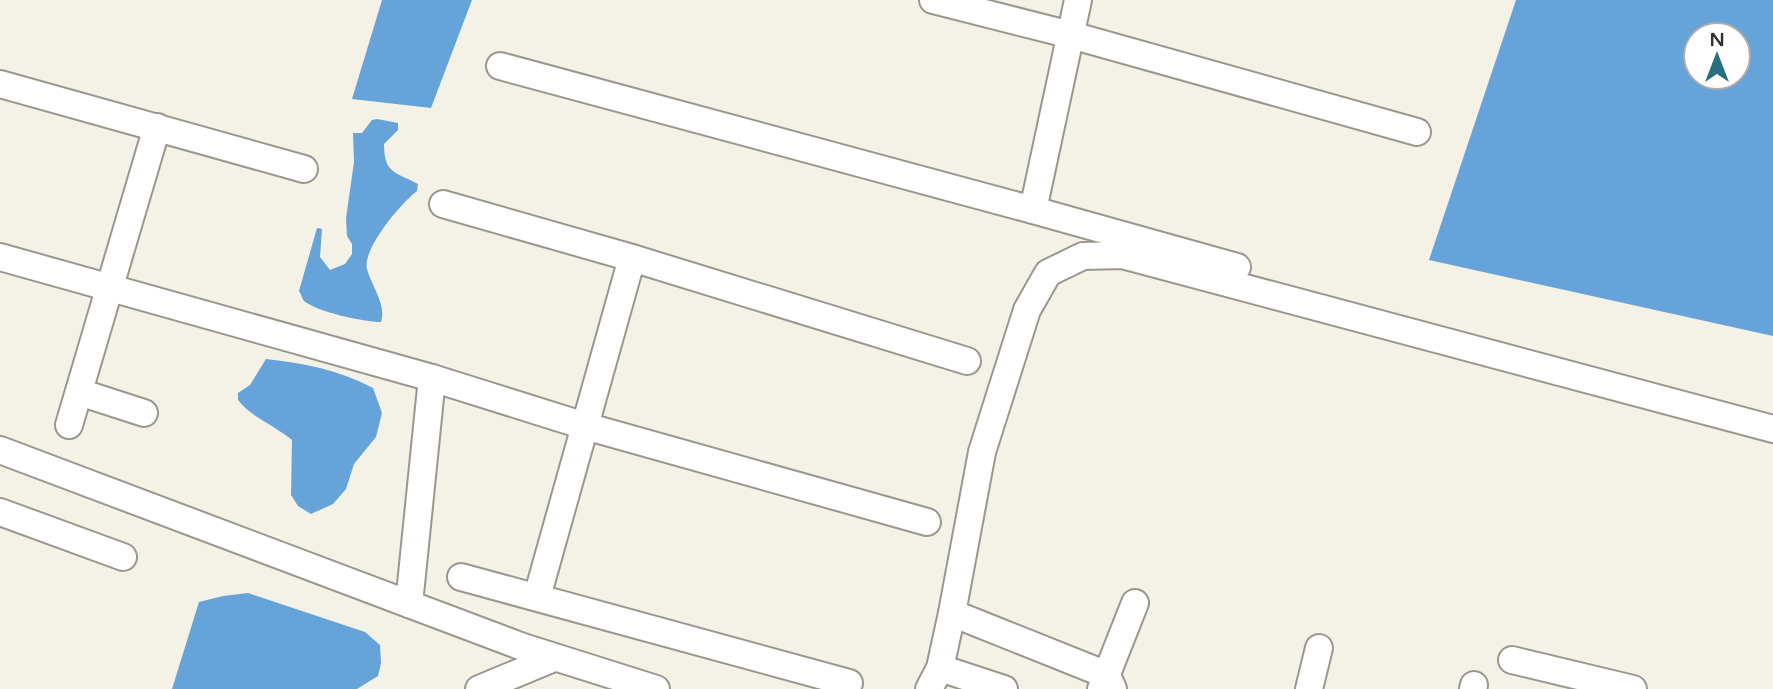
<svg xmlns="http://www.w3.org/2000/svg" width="1773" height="689" font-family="'Varela Round',sans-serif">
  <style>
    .water { fill: #66a3d8; fill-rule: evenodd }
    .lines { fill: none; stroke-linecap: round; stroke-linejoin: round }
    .street-casing { stroke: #9a978f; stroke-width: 30 }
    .street { stroke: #fff; stroke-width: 26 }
  </style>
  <rect width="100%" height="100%" fill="#f4f1e7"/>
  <g class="water">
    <polygon points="382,0 472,0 431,108 352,99"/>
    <path d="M1516,0h257v336l-344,-76zM1696,35h42v42h-42z"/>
    <path d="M377,119l21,4v7l-14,14c0,30 12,28 34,40l-1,7c-15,11 -55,58 -50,78 4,16 20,36 14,53 -17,0 -64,-10 -77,-21 -1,-1 -4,-9 -5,-10l18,-63 5,1 -2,28 10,13 15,-6 7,-10v-10l-5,-8 -1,-18 8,-56 -1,-29h9l10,-13z"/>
    <path d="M266,359c38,4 73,11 107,29l9,25 -6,24 -22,27 -8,25 -13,15 -22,10 -13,-8 -7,-11 1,-55c-17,-14 -41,-23 -54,-40v-7l12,-8z"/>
    <polygon points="248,593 365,632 380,645 381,663 378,676 357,689 172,689 199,602 223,596"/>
  </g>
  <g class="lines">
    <g class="street-casing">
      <g id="street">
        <polyline points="933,0 1071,35 1417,132"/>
        <polyline points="500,66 1033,210 1078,0"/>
        <polyline points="0,84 304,169"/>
        <polyline points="443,204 632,258 967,361"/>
        <polyline points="1033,210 1237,267"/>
        <polyline points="0,257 432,378 585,426 927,522"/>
        <polyline points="79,392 144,413"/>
        <polyline points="69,425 157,127"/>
        <polyline points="0,450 523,647 656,689"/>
        <polyline points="0,512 123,557"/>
        <polyline points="461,577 849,683"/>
        <polyline points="537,597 632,258"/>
        <polyline points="409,604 432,378"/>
        <polyline points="952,613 1107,675 1113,689"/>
        <polyline points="1512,660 1633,689"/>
        <polyline points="940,668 1004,689"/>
        <polyline points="479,689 554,658"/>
        <polyline points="929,689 940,668 952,613 982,452 1027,310 1048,273 1083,256 1122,255 1773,429"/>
        <polyline points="1101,689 1135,603"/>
        <polyline points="1309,689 1319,648"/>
        <polyline points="1473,689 1474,685"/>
      </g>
    </g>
    <use href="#street" class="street"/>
  </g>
  <g transform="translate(1717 56)"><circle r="33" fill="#ffffff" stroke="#aeadac" stroke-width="2"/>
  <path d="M0-5L12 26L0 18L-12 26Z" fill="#2a6f7f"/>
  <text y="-10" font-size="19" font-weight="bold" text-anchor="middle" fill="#34322f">N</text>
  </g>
</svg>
